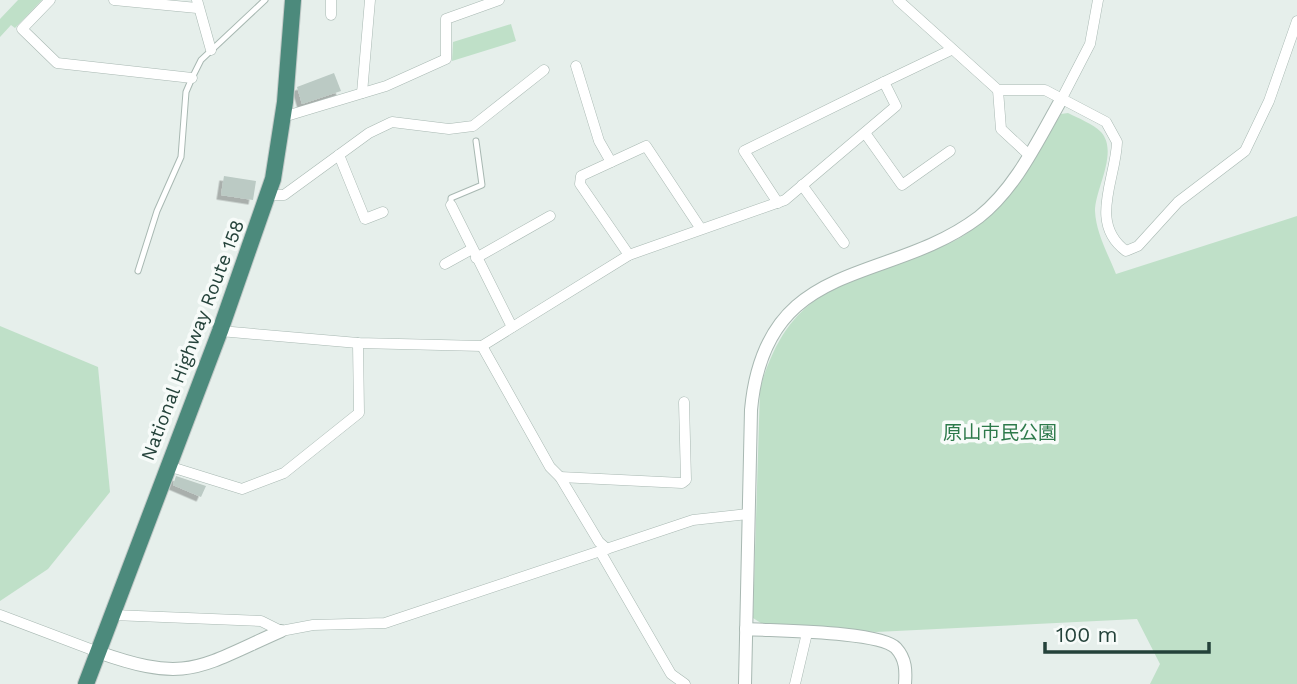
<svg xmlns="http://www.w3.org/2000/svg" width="1297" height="684" font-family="'Work Sans','Noto Sans JP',sans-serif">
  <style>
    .green { fill: #bfe0c8 }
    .building { fill: #bbcac4; filter: url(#shadow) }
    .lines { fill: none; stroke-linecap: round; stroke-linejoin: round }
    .service-casing { stroke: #a8b8b2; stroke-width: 7 }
    .minor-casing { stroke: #a8b8b2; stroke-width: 11 }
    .tertiary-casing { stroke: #a8b8b2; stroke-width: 14 }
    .trunk-casing { stroke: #c2cac8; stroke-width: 18 }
    .service { stroke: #fff; stroke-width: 5 }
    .minor { stroke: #fff; stroke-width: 10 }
    .tertiary { stroke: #fff; stroke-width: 12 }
    .trunk { stroke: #4c8a7c; stroke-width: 16 }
    .labels { text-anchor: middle; stroke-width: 7; stroke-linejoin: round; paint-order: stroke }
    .street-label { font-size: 19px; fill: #24423a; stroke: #f7fbf9 }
    .park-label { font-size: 19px; fill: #2d7a4b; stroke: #f7fbf9 }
  </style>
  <defs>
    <filter id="shadow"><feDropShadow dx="-4.5" dy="4.5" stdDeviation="0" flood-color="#0004"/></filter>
  </defs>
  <rect width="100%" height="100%" fill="#e6efeb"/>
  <g class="green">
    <polygon points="18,0 42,0 15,28 11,25 0,37 0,19"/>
    <polygon points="511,24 516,41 452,61 453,42"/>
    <path d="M1068,113c10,5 25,11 33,19 18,20 -6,57 -6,79 1,22 13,43 21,63l181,-58v468h-147l10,-20 -23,-45 -261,13 -112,-7 -11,-7 7,-229c27,-94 74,-102 157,-134 18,-6 38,-12 53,-24 42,-30 65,-74 91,-117z"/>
    <polygon points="0,326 98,367 110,492 48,569 0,601"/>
  </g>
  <g class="building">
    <polygon points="334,73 341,91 302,104 297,87"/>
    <polygon points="224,176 256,181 253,200 221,195"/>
    <polygon points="176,476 206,486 201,497 173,485"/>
  </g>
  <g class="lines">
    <g class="service-casing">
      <g id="service">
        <polyline points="451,205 451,198 482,185 476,141"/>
        <polyline points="138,271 157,211 181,157 186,92 192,78 201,60 265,0"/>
      </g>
    </g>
    <g class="minor-casing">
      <g id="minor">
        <polyline points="50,0 22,29 57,63 192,78"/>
        <polyline points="114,0 197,8"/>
        <polyline points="197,0 211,50"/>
        <path d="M898,0l100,90h47l61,32 11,20c-1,37 -29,81 9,109l12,-5 40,-44 67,-51 24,-50 28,-80"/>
        <polyline points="331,15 331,0"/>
        <polyline points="576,66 599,141 611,162"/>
        <polyline points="998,90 1001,129 1029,155"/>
        <polyline points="362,93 370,0"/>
        <polyline points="1061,100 1090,44 1098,0"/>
        <polyline points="283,117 386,86 446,59 446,19 499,0"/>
        <polyline points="865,133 902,185 950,151"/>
        <polyline points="339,155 365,219 383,212"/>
        <polyline points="802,185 844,243"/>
        <polyline points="268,195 284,195 369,133 392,122 449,129 473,126 544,70"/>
        <polyline points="778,203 744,151 884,82"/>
        <polyline points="451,205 512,327"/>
        <polyline points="629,255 580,184 581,176 646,146 701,229"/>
        <polyline points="476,258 550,216"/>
        <polyline points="445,264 472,249"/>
        <polyline points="220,331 358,343 482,346 629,255 785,200 896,106 884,82 951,50"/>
        <polyline points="482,346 550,467 560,477 599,542 607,549"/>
        <polyline points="168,466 242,489 284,473 359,413 358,343"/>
        <polyline points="560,477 682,483 686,480 684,402"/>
        <polyline points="601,553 671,674 685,684"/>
        <polyline points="0,615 98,652"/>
        <polyline points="113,615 261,621 281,631 313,625 385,623 693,520 748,514"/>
        <polyline points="795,684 807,633"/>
      </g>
    </g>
    <g class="tertiary-casing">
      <g id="tertiary">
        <path d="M746,629c29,2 134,2 150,19 10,11 10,23 9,36"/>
        <path d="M98,652c90,32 101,15 183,-21"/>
        <path d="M745,684l6,-274c14,-155 137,-124 228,-193 37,-29 59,-77 82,-117"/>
      </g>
    </g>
    <g class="trunk-casing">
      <polyline id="trunk" points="86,684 220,331 273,179 285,102 293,0"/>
    </g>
    <use href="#service" class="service"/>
    <use href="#minor" class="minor"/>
    <use href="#tertiary" class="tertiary"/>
    <use href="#trunk" class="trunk"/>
  </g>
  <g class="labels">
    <g class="street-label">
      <text transform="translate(192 340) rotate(-69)" y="7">National Highway Route 158</text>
    </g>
    <g class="park-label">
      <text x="1000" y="439">原山市民公園</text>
    </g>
  </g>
  <path d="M1045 642v10h164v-10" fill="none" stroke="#24423a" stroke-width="3.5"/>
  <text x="1056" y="642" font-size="21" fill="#24423a" stroke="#f7fbf9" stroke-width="5" paint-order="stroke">100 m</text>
</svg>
